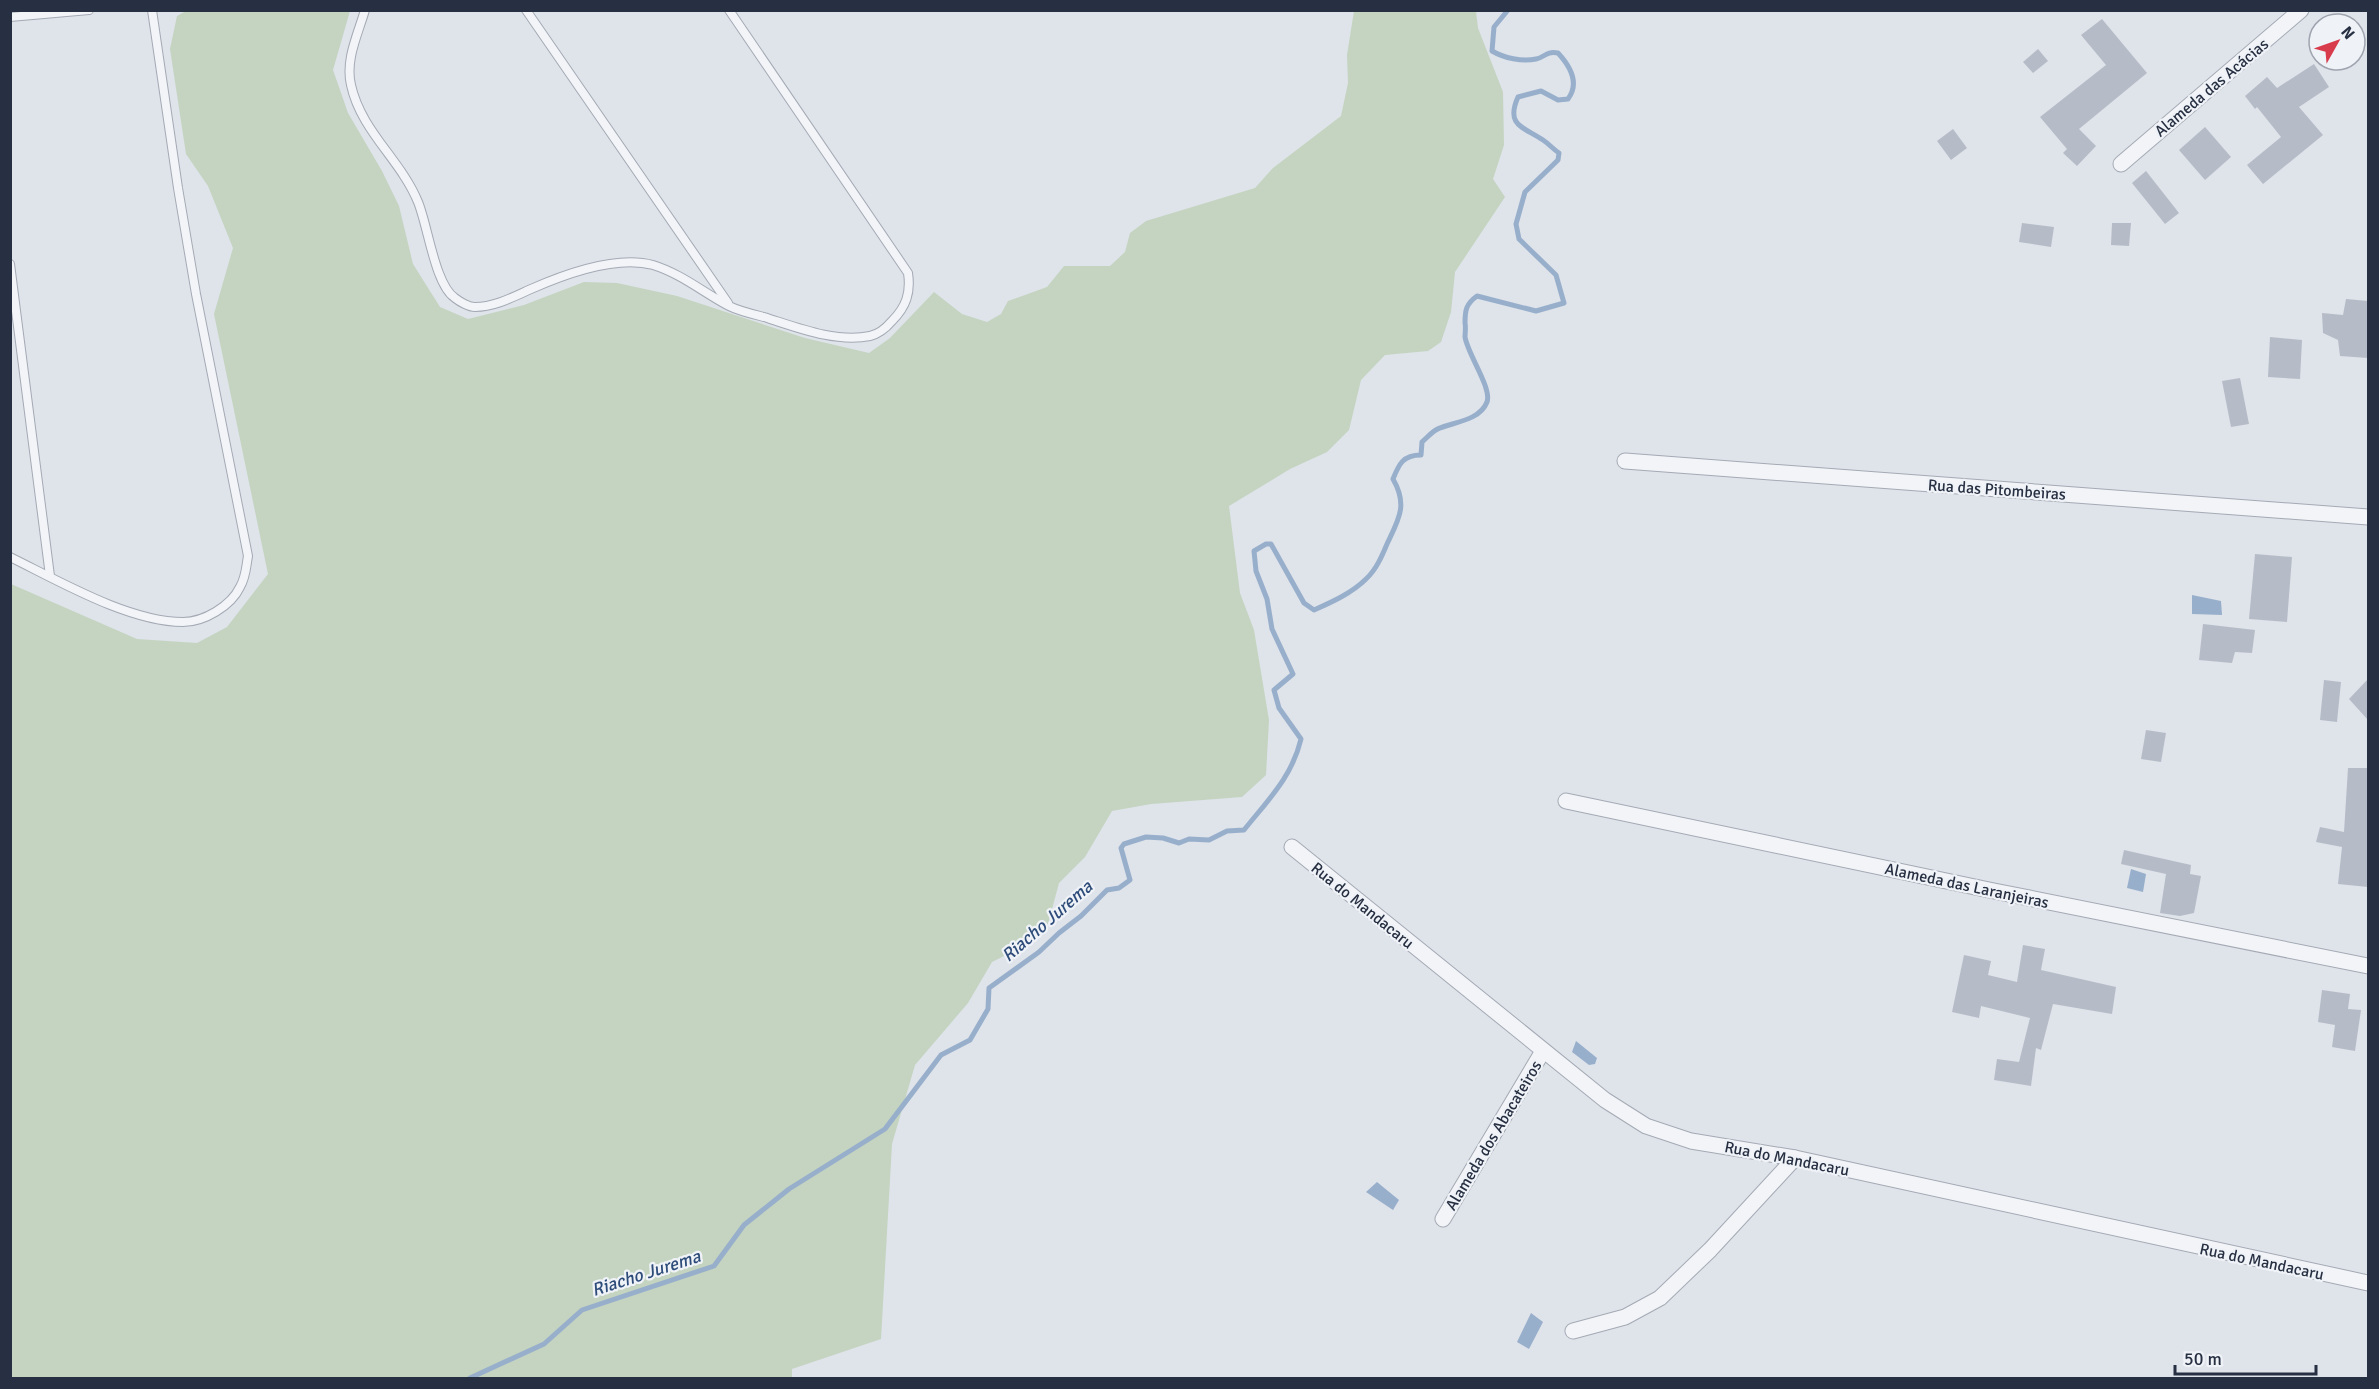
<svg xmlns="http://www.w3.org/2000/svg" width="2379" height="1389" font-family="Signika,sans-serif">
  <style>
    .green { fill: #c4d4c0 }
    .water { fill: #98afcc }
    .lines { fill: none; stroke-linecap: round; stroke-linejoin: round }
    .stream { stroke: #98afcc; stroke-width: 5 }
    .building { fill: #b6bcc7 }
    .service-casing { stroke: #a4aab4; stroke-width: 10 }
    .minor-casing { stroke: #a4aab4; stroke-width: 17 }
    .service { stroke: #f2f4f8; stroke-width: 8 }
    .minor { stroke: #f2f4f8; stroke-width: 15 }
    .labels { text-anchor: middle; stroke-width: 4.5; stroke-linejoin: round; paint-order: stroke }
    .street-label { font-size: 16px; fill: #273042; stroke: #eff2f7 }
    .water-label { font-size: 18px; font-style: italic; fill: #2e4c79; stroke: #eff2f7 }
  </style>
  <rect width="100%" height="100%" fill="#dfe3ea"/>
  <polygon class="green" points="188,10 350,11 333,70 348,113 382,171 399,206 413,264 440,307 468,319 524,305 584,282 617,283 677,296 805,338 869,353 890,338 934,292 962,314 987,322 1001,314 1008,301 1047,287 1064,266 1110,266 1125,252 1130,233 1146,221 1255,188 1273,168 1341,116 1348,83 1347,55 1354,11 1476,11 1478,28 1503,92 1504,145 1493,179 1505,197 1455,272 1451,312 1441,342 1428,351 1385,355 1361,380 1349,430 1327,452 1290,469 1229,506 1240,593 1254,630 1269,720 1266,775 1242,797 1151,804 1112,811 1085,857 1059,883 1048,924 1026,945 992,962 968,1003 915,1065 892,1144 881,1339 792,1369 792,1378 11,1378 11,584 137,639 197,643 227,627 268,574 214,314 233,248 208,186 186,154 170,49 177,16"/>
  <g class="water">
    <polygon points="2192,595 2221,601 2222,615 2192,614"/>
    <polygon points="2131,869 2146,874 2143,892 2127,888"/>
    <polygon points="1576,1041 1597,1058 1595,1064 1589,1065 1572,1052"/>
    <polygon points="1377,1182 1399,1200 1393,1210 1366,1192"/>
    <polygon points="1531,1313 1543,1322 1529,1349 1517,1342"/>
  </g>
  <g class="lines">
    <path class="stream" d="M470,1378l74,-34 38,-34 132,-44 30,-41 45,-36 96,-60 56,-74 29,-15 18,-31 1,-21 50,-36 20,-19 22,-17 26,-26 12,-2 11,-8 -9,-32 3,-4 22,-7 17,1 16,5 10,-4 20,1 18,-9 17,-1c24,-30 48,-53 57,-91l-22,-31 -5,-18 19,-16 -21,-45 -5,-30 -11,-28 -2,-20 12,-7h5l33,59 10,7c18,-8 38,-17 52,-31 10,-9 16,-23 21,-35 12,-25 21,-39 6,-65 6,-15 10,-24 28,-24l1,-13c5,-4 11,-12 18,-14 15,-6 40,-8 47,-26 5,-14 -19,-47 -22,-65 0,-4 1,-9 0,-14 0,-13 1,-19 12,-27l59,15 28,-8 -8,-28 -37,-36 -3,-15 9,-32 33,-32 1,-7c-6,-4 -10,-9 -16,-13 -19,-13 -38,-14 -25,-43l23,-6 17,9 10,-1c12,-16 2,-33 -10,-46 -13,-2 -12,4 -22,6 -14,3 -32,-1 -44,-8l2,-24 14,-17"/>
  </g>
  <g class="building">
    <polygon points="2102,19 2147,73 2079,129 2096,146 2077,166 2063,153 2067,149 2040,117 2106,65 2081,35"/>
    <polygon points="2038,49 2048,61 2033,73 2023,62"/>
    <polygon points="2314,64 2329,87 2299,107 2323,135 2263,184 2247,165 2281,137 2257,107 2255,109 2245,96 2267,77 2277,88"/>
    <polygon points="2205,127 2231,157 2205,180 2179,150"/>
    <polygon points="1953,129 1967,148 1951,160 1937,141"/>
    <polygon points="2146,171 2179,213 2165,224 2132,183"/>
    <polygon points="2022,223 2054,227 2051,247 2019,242"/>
    <polygon points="2112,223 2131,223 2129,246 2111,245"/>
    <polygon points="2346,299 2368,301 2368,358 2340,356 2338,340 2323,333 2322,313 2343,315"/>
    <polygon points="2270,337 2302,340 2300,379 2268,377"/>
    <polygon points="2240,378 2249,424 2231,427 2222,381"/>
    <polygon points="2255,554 2292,557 2287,622 2249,619"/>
    <polygon points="2203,624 2255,630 2252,653 2235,652 2232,663 2199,660"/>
    <polygon points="2368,679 2368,720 2349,699"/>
    <polygon points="2324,680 2341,682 2337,722 2320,720"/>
    <polygon points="2146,730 2166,733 2161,762 2141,759"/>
    <polygon points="2348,768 2368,768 2368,887 2338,884 2342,847 2316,842 2320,827 2344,832"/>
    <polygon points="2124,850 2191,865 2190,874 2201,876 2194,913 2180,916 2160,913 2166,874 2121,864"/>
    <polygon points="2023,945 2045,949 2041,970 2116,987 2112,1014 2053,1004 2041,1050 2036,1048 2031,1086 1994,1080 1997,1059 2019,1062 2030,1018 1981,1006 1979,1018 1952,1012 1964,955 1991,961 1988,975 2017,982"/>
    <polygon points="2322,990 2350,994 2348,1009 2361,1010 2355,1051 2332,1047 2335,1025 2318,1022"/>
  </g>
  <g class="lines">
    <g class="service-casing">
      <g id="service">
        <path d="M365,10c-7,24 -20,50 -14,75 10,46 50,75 67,117 10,24 17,83 37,96 5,4 14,9 20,9 20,0 38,-10 56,-18 34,-15 85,-34 122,-24 29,9 51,28 76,41 10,5 23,8 35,11 32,10 71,26 106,19 9,-2 16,-8 22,-15 14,-14 19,-28 16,-48l-179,-263"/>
        <polyline points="526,10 728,303"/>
        <polyline points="10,17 89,10"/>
        <polyline points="10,264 50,576"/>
        <path d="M10,557c49,24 119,65 173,65 21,0 48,-16 57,-35 6,-10 6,-20 8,-31l-52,-262 -18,-106 -26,-178"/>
      </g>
    </g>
    <g class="minor-casing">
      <g id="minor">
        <polyline points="2121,164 2301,10"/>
        <polyline points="1625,461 2368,517"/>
        <polyline points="1566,801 1994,891 2368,966"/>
        <polyline points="1292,847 1605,1100 1646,1126 1691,1141 1795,1158 2368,1283"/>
        <polyline points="1443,1219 1543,1051"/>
        <polyline points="1573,1331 1625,1317 1660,1298 1710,1250 1795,1158"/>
      </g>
    </g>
    <use href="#service" class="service"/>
    <use href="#minor" class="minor"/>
  </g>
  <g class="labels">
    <g class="street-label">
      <text transform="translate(2211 87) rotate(-40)" y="6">Alameda das Acácias</text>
      <text transform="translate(1997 489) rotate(4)" y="6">Rua das Pitombeiras</text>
      <text transform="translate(1967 885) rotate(12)" y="6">Alameda das Laranjeiras</text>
      <text transform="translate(1363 905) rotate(39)" y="6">Rua do Mandacaru</text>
      <text transform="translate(1493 1135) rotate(-59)" y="6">Alameda dos Abacateiros</text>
      <text transform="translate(1787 1158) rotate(11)" y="6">Rua do Mandacaru</text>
      <text transform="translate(2262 1261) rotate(12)" y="6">Rua do Mandacaru</text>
    </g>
    <g class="water-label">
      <text transform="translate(1047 921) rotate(-41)" y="6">Riacho Jurema</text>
      <text transform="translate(646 1273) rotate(-18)" y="6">Riacho Jurema</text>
    </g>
  </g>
  <rect width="2379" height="1389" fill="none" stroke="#273042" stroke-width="24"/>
  <g transform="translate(2337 42) rotate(50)"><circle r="28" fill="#eff2f7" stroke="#9fa4af" stroke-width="1.5"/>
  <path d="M0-4.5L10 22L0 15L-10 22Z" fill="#d83b4c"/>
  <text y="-9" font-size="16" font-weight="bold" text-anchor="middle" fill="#273042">N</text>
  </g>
  <path d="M2175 1365v9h141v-9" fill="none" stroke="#273042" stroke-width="3"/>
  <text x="2184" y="1365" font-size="18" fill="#273042" stroke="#eff2f7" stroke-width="4.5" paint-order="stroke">50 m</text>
</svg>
